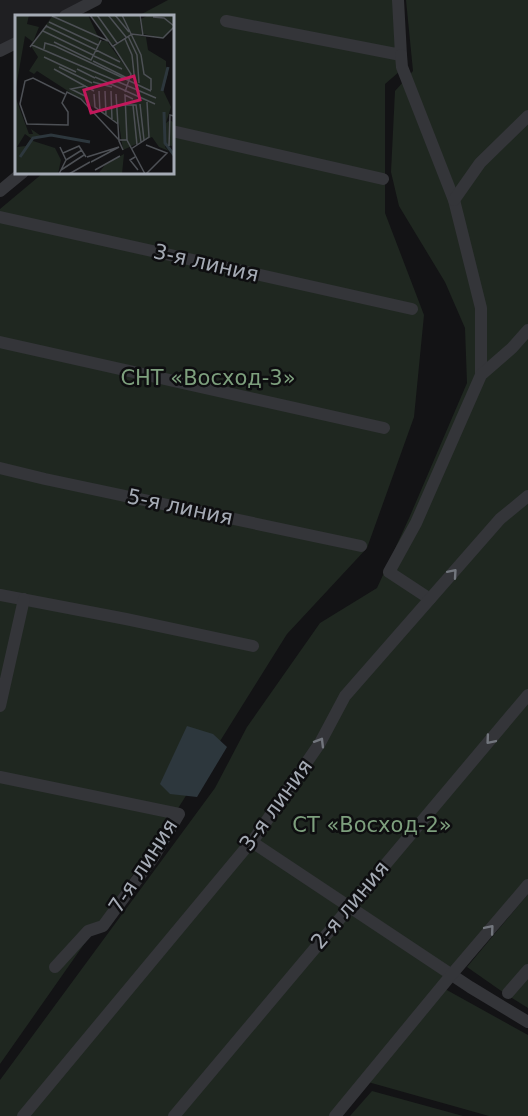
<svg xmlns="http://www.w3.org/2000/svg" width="528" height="1116" font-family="'DejaVu Sans',sans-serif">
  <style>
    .built { fill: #1f1f22 }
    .green { fill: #1f2720 }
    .water { fill: #2d373d }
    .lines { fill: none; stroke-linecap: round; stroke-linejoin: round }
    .minor { stroke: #343539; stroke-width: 12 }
    .oneway { stroke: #72767d }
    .labels { text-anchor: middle; stroke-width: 5; stroke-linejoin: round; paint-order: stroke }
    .street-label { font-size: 21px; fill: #a5abb5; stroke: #0e0e10 }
    .park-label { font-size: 21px; fill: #7d9f7d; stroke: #0e0e10 }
    .inset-river { fill: none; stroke: #2d373d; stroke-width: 3 }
    .inset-road { fill: none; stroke: #4d5055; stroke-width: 1.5 }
    .view { fill: #c2185b; fill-opacity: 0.15; stroke: #c2185b; stroke-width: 3 }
    .inset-edge { fill: none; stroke: #a5abb5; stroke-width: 3 }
  </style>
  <rect width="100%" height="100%" fill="#131315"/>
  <polygon class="built" points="0,0 88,0 58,16 16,16 16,39 0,49"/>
  <g class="green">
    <polygon points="168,0 402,0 407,65 385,84 385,213 424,315 414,417 367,548 287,634 167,826 0,1064 0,209 43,173 172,172 172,16 138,16"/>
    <polygon points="406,0 528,0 528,884 332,1116 0,1116 0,1080 215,788 247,727 320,623 377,588 410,516 467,383 465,328 445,282 399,206 391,172 395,91 413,71"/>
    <polygon points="528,894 528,1008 507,995 467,967"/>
    <polygon points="445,989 528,1035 528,1116 489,1116 368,1082"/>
    <polygon points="372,1091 463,1116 350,1116"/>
  </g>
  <polygon class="water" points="187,726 213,734 227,747 197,797 170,794 160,784"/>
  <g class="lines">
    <g class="minor">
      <polyline points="65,16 96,0"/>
      <polyline points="226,21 401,55 398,0"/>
      <polyline points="0,51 16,43"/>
      <polyline points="401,55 402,67 454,200 481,308 481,375"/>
      <polyline points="172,131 383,179"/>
      <polyline points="0,191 23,172"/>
      <polyline points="454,200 480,163 528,116"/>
      <polyline points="0,217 412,309"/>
      <polyline points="0,342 384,428"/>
      <polyline points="0,468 45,479 361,546"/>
      <polyline points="0,595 126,619 253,646"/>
      <polyline points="430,599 389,572 416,523 481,375 512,348 528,330"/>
      <polyline points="0,706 24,599"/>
      <polyline points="0,777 179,814 153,858 103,926 88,931 55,967"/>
      <polyline points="252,842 470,987 528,1022"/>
      <polyline points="508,993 528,970"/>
      <polyline points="23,1116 245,849 252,842 320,743 345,696 500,519 528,496"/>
      <polyline points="174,1116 528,695"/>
      <polyline points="335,1116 452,974 528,885"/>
    </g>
  </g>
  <defs><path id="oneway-chevron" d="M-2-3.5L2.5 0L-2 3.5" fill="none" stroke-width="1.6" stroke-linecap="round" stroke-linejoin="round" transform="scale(1.5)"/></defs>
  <g class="oneway">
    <use href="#oneway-chevron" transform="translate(453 573) rotate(-49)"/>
    <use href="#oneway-chevron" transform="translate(490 740) rotate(130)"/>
    <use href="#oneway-chevron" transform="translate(320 742) rotate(-59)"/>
    <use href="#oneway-chevron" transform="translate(490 929) rotate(-50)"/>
  </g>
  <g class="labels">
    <g class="street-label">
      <text transform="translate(206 263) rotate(13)" y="7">3-я линия</text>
      <text transform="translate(180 507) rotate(12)" y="7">5-я линия</text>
      <text transform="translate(276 805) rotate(-54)" y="7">3-я линия</text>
      <text transform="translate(143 866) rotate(-57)" y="7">7-я линия</text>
      <text transform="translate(350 905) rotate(-50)" y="7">2-я линия</text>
    </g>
    <g class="park-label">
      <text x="208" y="385">СНТ «Восход-3»</text>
      <text x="372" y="832">СТ «Восход-2»</text>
    </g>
  </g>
  <g transform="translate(15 15)">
    <rect width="159" height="159" fill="#131315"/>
    <path d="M0,0h14l-2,9 12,3 -6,15 -8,-6 -10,57zM38,0h35l12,26h7l22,31 -16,-25 18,-13 15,3 2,13 18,11v16l1,-6 1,3 -5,16 8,17 -5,16 4,-3 4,3 -2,23 -6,-1 -1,-20v22l4,4 -10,-4 -7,-10 -29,13 -4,-26 -82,-53 -3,3 -5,-3 9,-14 -7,-11zM76,0h48l3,20 -10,-2 -20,12zM134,0h25v11l-10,12 -21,-4 -2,-15zM0,81l14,38h4l-2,-5 10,7 12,-1 -21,4 -7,-5 -8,13 9,-1 4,-6 25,8 6,12 -3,14h-43zM109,139l-2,20h-24l7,-9z" fill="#1f2720"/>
    <path class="inset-river" d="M147,76l6,-24M149,97l1,31 9,12M5,142l13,-19 18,-3 39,7"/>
    <path class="inset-road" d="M75,0l23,32M82,0l20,28M93,0l18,22M100,0l14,17M107,0l19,40 3,19 7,5v11M125,0l3,21M37,1l56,25M138,2l11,1 10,8M34,7l49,23M31,11l50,24M28,16l50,24M113,21l9,19 2,28M110,24l7,16 3,28M39,27l37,18 10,-20M17,30l124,53M15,32l17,-22M29,34l1,-6 10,3 96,45M81,35l24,12M79,41l28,13M29,42l32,15M78,46l36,18M44,52l33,16M39,54l40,22M62,54l18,9M80,62l60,27M78,67l19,5M84,76l1,21M90,76l1,24M96,76l1,29M110,77l6,-18 -18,-28 19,-12 31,4 11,-11M50,79l-32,-16 -8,3 -5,23 7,20 41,1v-13l-6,-9 5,-11 14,7 38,41h8M79,79l1,13 23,17M101,79l3,47 4,9M70,81l-14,-7 15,-3M118,84l-8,-4 2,45 18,34M125,89l4,36M102,90h19l5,37M118,90l4,40M131,130l21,8 -21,21M154,131l1,-31 4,1M116,134l18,-12 -2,-35M48,138l16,-7 7,11M72,142l32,-10 -28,15M120,142l-5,3 8,10M51,145l16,-10M46,155l23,-15M80,155l25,-14M44,159l7,-14 -6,-13M54,159l21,-12"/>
    <path class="view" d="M119,61l6,24 -49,13 -7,-23z"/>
    <rect width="159" height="159" class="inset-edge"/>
  </g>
</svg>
